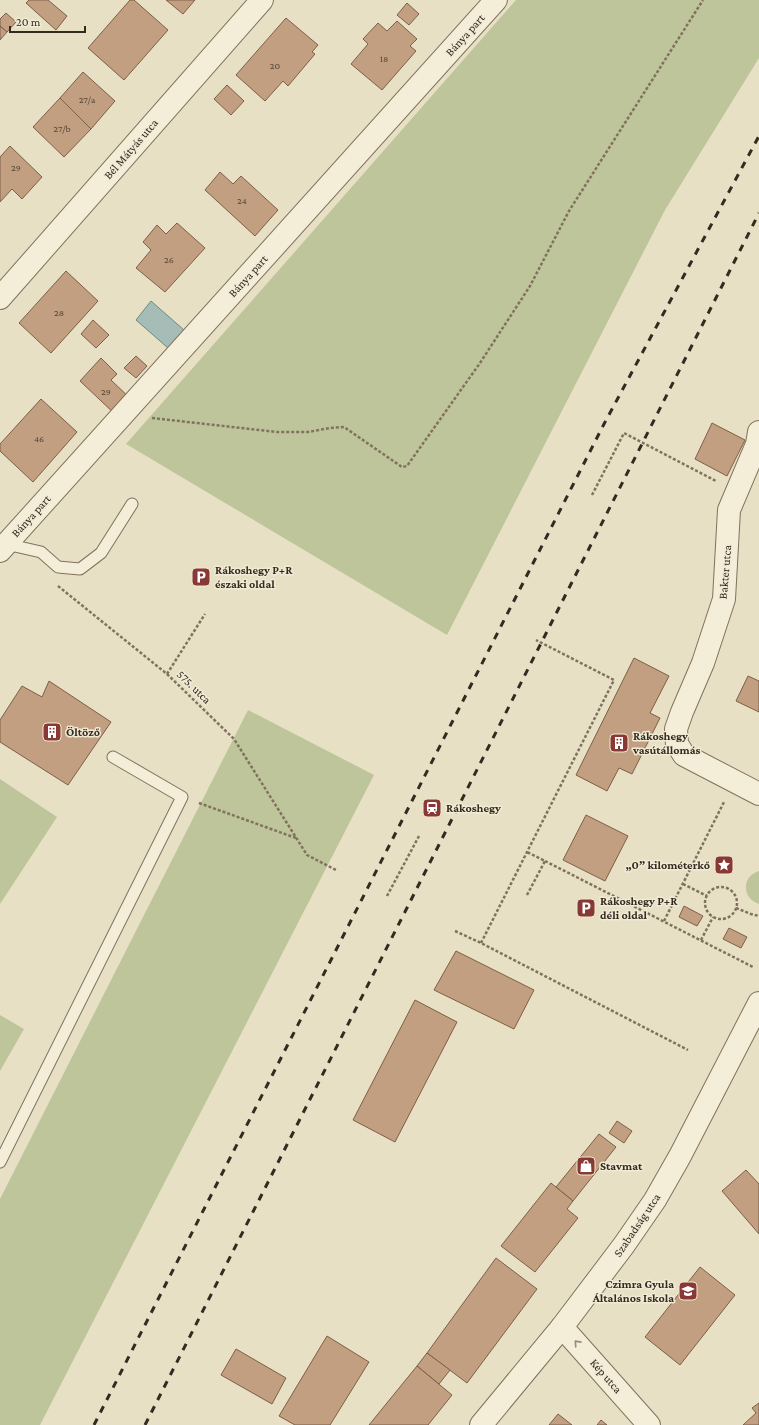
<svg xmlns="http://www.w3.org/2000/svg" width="759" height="1425" font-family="'Crimson Pro',serif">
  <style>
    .green { fill: #bec59b }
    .water { fill: #a6bcb7; stroke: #6e8984 }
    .building { fill: #c29f80; stroke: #7d5f46 }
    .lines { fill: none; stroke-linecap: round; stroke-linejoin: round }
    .service-casing { stroke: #81725e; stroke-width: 13 }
    .minor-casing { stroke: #81725e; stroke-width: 24 }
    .tertiary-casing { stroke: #81725e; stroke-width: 24 }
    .path { stroke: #81725e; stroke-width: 2.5; stroke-dasharray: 3 2; stroke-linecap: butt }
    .service { stroke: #f4edd8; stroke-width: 11 }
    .minor { stroke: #f4edd8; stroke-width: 22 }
    .tertiary { stroke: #f4edd8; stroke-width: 22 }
    .rail { stroke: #332a20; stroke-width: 3; stroke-dasharray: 7 7; stroke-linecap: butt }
    .oneway { stroke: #948c7c }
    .labels { text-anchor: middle; stroke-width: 3; stroke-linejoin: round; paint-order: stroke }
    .number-label { font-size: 10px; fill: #574738 }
    .street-label { font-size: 12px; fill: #332a20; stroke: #f1ead4 }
    .poi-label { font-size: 12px; font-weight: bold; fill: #332a20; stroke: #f1ead4; text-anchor: start }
  </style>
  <rect width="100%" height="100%" fill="#e8e0c5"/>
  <g class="green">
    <polygon points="516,0 759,0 759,58 665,210 447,635 126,444"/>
    <polygon points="248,710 374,775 40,1425 0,1425 0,1199"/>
    <polygon points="0,779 57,817 0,904"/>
    <path d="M759,871v33c-17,-5 -18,-28 0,-33z"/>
    <polygon points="0,1015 24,1029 0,1071"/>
  </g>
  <polygon class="water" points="151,301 184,330 168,348 136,320"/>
  <g class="building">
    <polygon points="29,0 48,0 67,16 56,30 26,3"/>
    <polygon points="130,0 134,0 168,30 124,80 88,48"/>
    <polygon points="166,0 195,0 183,14"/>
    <polygon points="407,3 419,14 409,25 397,15"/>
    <polygon points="6,13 16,22 7,32 0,26 0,19"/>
    <polygon points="286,18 318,45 312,52 315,54 288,86 283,81 265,101 236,75"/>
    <polygon points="397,21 417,39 410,46 416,51 382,90 351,64 368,44 363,39 378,23 387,31"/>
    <polygon points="0,26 7,32 0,40"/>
    <polygon points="83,72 115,101 91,129 60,98"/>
    <polygon points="227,85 244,101 231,115 214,99"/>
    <polygon points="60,98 91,129 64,157 33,127"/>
    <polygon points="10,146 42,177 22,199 12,189 0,202 0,157"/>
    <polygon points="220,172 233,184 241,176 278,210 255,236 205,190"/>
    <polygon points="177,223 205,248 165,292 136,268 151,250 143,242 157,225 166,234"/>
    <polygon points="66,271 98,301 51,353 19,323"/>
    <polygon points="93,320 109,335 96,348 81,334"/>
    <polygon points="136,356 147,366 136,378 124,368"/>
    <polygon points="101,358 117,374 111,380 133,401 118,417 80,381"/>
    <polygon points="41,399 77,432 33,482 0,451 0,444"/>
    <polygon points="712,423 745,440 727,476 695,459"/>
    <polygon points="634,658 669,676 650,713 660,718 632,774 619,768 607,791 576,775"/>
    <polygon points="748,676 759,681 759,712 736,701"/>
    <polygon points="49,681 111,722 68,785 0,742 0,720 22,686 42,697"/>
    <polygon points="586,815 628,836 605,881 563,860"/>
    <polygon points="684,906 703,916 697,926 679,917"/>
    <polygon points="729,928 747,937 741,948 723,939"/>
    <polygon points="456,951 534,990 514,1029 434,990"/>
    <polygon points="415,1000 457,1022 395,1142 353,1120"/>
    <polygon points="617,1121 632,1131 624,1143 609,1133"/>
    <polygon points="599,1134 616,1147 573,1201 556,1187"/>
    <polygon points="746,1170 759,1184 759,1234 722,1191"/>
    <polygon points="551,1183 573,1201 567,1209 578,1218 535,1272 501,1246"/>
    <polygon points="496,1258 537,1289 467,1383 427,1353"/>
    <polygon points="700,1267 735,1295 680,1365 645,1337"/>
    <polygon points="327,1336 369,1362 330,1425 295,1425 279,1416"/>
    <polygon points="236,1349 286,1378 272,1404 221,1375"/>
    <polygon points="427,1353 450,1370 439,1384 417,1366"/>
    <polygon points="417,1366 452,1395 428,1425 369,1425"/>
    <polygon points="759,1403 759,1425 743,1425 756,1413 752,1408"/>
    <polygon points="558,1414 572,1425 549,1425"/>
    <polygon points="601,1420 607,1425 597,1425"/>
  </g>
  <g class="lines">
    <g class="service-casing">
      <g id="service">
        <polyline points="6,544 41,552 58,567 80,569 101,553 132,504"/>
        <polyline points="0,1162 182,797 113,757"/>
      </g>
    </g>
    <g class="minor-casing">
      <g id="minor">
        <polyline points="0,298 262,0"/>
        <polyline points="759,432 757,444 729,510 724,599 703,663 682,712 676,729 677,744 684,755 759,794"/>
        <polyline points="0,551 496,0"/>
        <polyline points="562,1327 649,1425"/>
      </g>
    </g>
    <g class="tertiary-casing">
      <polyline id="tertiary" points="481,1425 562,1327 624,1245 655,1200 680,1156 759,1003"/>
    </g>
    <g class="path">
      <polyline points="152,418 277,432 308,432 330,428 344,427 402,467 407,466 480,363 530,286 569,211 703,0"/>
      <polyline points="592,495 624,433 716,481"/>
      <polyline points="58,586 167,674 234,739 307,855 336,870"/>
      <polyline points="167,674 205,614"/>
      <polyline points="199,803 296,838"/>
      <polyline points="545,861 753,967"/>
      <polyline points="683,884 707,896"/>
      <circle cx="721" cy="903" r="16"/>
      <polyline points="527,895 545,861 527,852"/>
      <polyline points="387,896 419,836"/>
      <polyline points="736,908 751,914 759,916"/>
      <polyline points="664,921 724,802"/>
      <polyline points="455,931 481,943 688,1050"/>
      <polyline points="701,940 713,917"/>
      <polyline points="481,943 614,680 536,640"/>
    </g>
    <use href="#service" class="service"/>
    <use href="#minor" class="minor"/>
    <use href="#tertiary" class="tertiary"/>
    <g class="rail">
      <polyline points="94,1425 604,424 759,136"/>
      <polyline points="145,1425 759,213"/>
    </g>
  </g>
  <defs><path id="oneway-chevron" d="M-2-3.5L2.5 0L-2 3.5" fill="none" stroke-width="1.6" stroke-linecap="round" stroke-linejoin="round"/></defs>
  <use class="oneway" href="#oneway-chevron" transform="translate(577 1343) rotate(-132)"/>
  <defs>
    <g id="parking-square" transform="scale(1)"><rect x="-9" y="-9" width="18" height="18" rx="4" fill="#893935" stroke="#f1ead4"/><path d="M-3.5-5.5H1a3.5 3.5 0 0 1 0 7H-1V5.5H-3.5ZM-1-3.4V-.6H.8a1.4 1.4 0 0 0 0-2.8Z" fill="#fff"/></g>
    <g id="building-square" transform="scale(1)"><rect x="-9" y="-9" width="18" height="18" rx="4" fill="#893935" stroke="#f1ead4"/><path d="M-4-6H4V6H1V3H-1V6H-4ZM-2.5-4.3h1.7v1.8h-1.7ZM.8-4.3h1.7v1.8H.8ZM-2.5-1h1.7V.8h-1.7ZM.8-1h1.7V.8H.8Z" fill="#fff"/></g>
    <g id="station-square" transform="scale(1)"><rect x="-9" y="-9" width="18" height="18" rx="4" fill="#893935" stroke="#f1ead4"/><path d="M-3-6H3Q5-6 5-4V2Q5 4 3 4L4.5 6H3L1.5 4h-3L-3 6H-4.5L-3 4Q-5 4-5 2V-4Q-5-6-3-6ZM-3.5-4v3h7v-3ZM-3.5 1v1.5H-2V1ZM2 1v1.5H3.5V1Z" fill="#fff"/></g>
    <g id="sight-square" transform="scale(1)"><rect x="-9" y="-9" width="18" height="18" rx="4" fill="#893935" stroke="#f1ead4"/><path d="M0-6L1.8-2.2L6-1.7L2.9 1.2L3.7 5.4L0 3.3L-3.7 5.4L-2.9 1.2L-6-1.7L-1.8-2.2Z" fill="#fff"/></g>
    <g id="shop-square" transform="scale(1)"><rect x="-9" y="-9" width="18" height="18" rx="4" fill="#893935" stroke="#f1ead4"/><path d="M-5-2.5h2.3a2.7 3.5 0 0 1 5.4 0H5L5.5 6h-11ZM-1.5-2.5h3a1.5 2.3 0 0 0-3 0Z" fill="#fff"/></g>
    <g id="school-square" transform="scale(1)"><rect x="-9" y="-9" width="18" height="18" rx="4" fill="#893935" stroke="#f1ead4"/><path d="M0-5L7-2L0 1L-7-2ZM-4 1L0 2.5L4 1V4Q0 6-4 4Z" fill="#fff"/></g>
  </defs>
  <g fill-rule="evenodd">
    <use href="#parking-square" x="201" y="577"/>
    <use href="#building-square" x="52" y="732"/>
    <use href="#building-square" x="619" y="743"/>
    <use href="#station-square" x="432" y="808"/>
    <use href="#sight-square" x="724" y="865"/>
    <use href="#parking-square" x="586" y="908"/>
    <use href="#shop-square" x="586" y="1166"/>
    <use href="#school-square" x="688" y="1291"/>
  </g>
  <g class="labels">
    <g class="number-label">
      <text x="384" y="62">18</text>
      <text x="275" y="69">20</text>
      <text x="87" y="103">27/a</text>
      <text x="62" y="132">27/b</text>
      <text x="16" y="171">29</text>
      <text x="242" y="204">24</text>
      <text x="169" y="263">26</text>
      <text x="59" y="316">28</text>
      <text x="106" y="395">29</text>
      <text x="39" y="442">46</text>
    </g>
    <g class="street-label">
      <text transform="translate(465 35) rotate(-48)" y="4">Bánya part</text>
      <text transform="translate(131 149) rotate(-49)" y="4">Bél Mátyás utca</text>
      <text transform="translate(248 276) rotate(-48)" y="4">Bánya part</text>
      <text transform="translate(31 516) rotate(-48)" y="4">Bánya part</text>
      <text transform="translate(725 572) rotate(-85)" y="4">Bakter utca</text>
      <text transform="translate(194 687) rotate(44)" y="4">575. utca</text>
      <text transform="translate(637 1225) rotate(-56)" y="4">Szabadság utca</text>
      <text transform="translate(606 1376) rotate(49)" y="4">Kép utca</text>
    </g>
    <g class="poi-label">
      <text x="215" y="574">Rákoshegy P+R<tspan x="215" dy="14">északi oldal</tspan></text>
      <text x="66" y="736">Öltöző</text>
      <text x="633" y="740">Rákoshegy<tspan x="633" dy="14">vasútállomás</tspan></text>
      <text x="446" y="812">Rákoshegy</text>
      <text x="710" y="869" text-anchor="end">„0” kilométerkő</text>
      <text x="600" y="905">Rákoshegy P+R<tspan x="600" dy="14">déli oldal</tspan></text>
      <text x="600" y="1170">Stavmat</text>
      <text x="674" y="1288" text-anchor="end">Czimra Gyula<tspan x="674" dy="14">Általános Iskola</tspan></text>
    </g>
  </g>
  <path d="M10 26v6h75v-6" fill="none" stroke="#332a20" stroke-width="2"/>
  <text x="16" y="26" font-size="12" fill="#332a20" stroke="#f1ead4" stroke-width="3" paint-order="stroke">20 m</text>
</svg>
